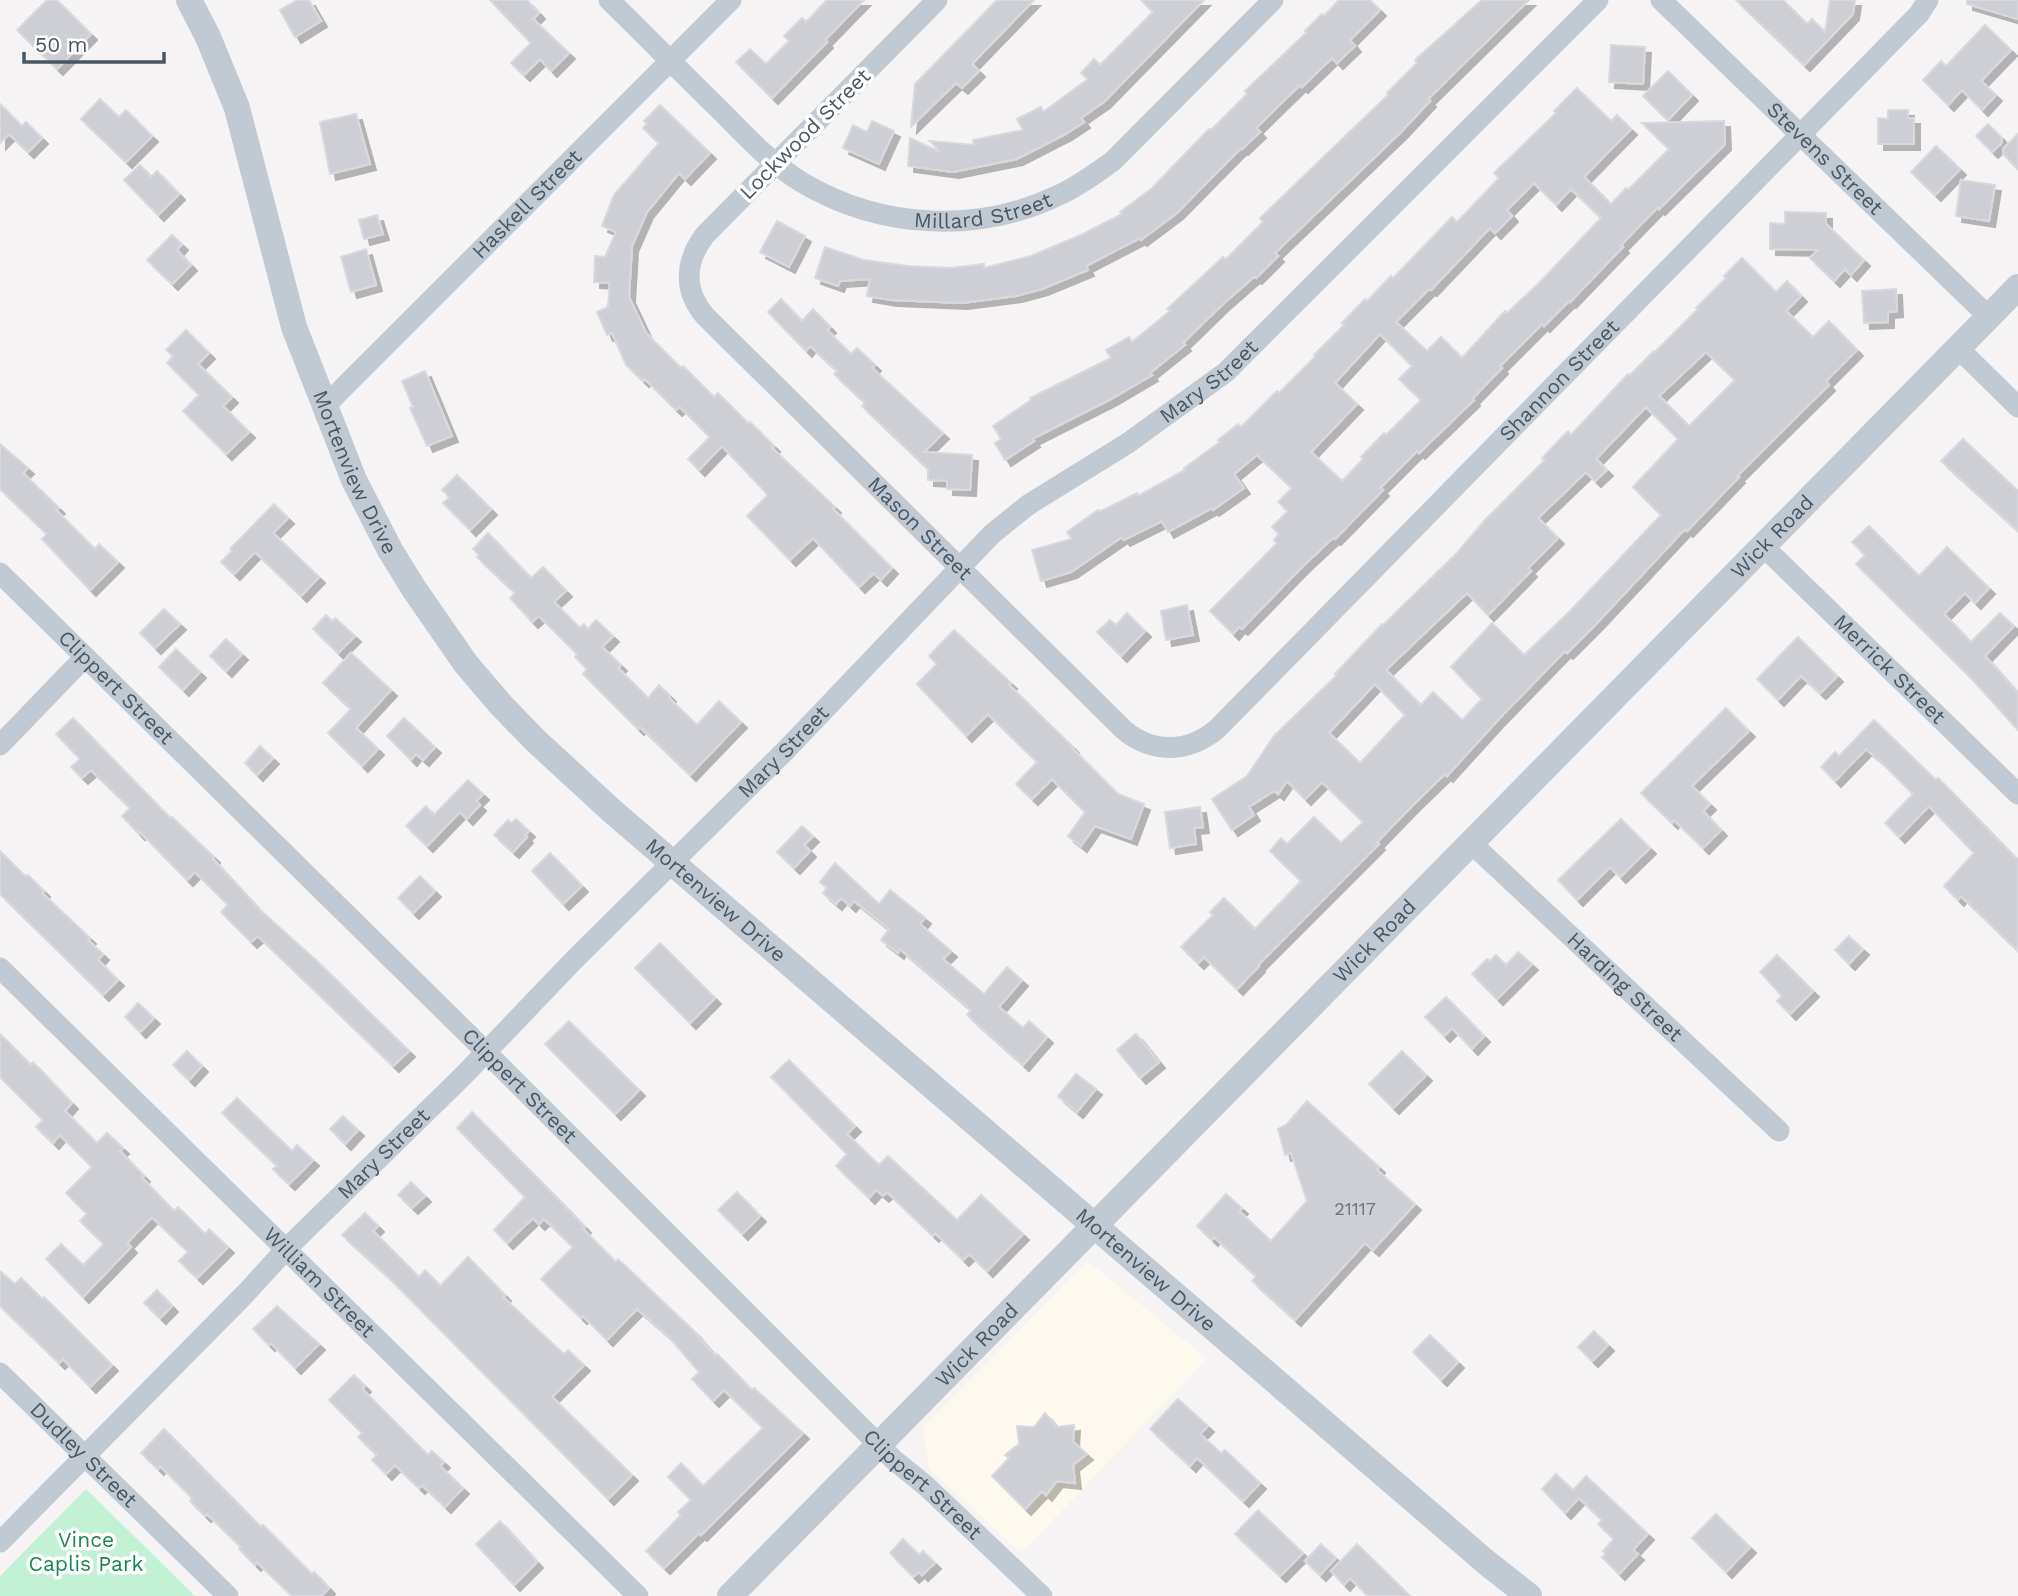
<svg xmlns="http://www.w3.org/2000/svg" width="2018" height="1596" font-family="'Work Sans',sans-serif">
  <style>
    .commercial { fill: #fdf9ef }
    .green { fill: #c3f1d5 }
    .building { fill: #cdcfd5; stroke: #d7d9de; stroke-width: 2; fill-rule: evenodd; filter: url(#shadow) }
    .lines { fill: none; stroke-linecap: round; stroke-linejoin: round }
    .minor { stroke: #c1cad2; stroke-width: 21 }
    .tertiary { stroke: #c1cad2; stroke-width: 26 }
    .labels { text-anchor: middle; stroke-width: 7; stroke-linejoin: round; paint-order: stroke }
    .number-label { font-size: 18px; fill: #6b747e }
    .street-label { font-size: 21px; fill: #4a5661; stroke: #fff }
    .park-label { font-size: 21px; fill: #17864f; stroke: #fff }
  </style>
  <defs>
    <filter id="shadow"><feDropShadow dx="6" dy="6" stdDeviation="0" flood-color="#0004"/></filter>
  </defs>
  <rect width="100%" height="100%" fill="#f5f3f3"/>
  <polygon class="commercial" points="1088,1261 1207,1359 1021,1553 929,1469 922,1428"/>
  <polygon class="green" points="86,1489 195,1596 0,1596 0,1576"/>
  <g class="building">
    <polygon points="47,0 57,0 91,34 57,69 17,30"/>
    <polygon points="297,0 309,0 321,21 295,37 280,10"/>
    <polygon points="490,0 527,0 539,13 533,19 569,53 551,71 540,59 524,75 511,63 531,43"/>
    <polygon points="827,0 864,0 825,40 827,42 772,98 736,62 750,49 766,64 789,41 784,36 802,18 806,22"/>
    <polygon points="997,0 1034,0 972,64 979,71 962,88 956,83 911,127 915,84"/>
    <polygon points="1141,0 1204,0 1104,102 1081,118 1084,122 1066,134 1017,159 953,172 908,166 910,138 940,152 930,141 974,145 973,140 1023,130 1017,119 1041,107 1043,112 1088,79 1081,73 1094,59 1100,65 1153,12"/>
    <polygon points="1339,0 1370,0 1380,10 1350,40 1355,46 1337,63 1332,58 1302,87 1300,85 1256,128 1260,132 1242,149 1241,148 1177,213 1141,240 1140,238 1086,266 1088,270 1042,289 1016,296 962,303 891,300 867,296 870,279 840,281 838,286 815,278 825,247 864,260 908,266 952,268 984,264 984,268 1031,256 1083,234 1122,214 1120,212 1151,189 1209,129 1211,130 1247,94 1245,91 1307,32 1305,31 1322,14 1324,16"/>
    <polygon points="1482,0 1529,0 1428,99 1430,101 1401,132 1275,253 1278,256 1256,278 1254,277 1223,304 1183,343 1185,345 1150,373 1152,375 1111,399 1032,439 1034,441 1005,460 995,443 1001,439 993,426 1031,400 1030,398 1111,358 1106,350 1129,337 1132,342 1170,311 1167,309 1223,257 1226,259 1263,222 1260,218 1388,95 1387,93 1417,63 1415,60"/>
    <polygon points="1736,0 1783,0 1807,24 1812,19 1825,32 1830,0 1855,0 1853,14 1804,65"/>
    <polygon points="1967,0 2018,0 2018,19 1967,4"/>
    <polygon points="1985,25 2011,50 1981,81 1996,95 1982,110 1962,90 1948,105 1923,80 1941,61 1946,66"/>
    <polygon points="1611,45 1645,47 1643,84 1609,82"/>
    <polygon points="1668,71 1692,95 1668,120 1643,96"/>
    <path d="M1577,88l34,33 6,-6 14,14 -47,48 27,27 15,-16 2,2 41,-41 -27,-26 82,-2 1,23 -66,65 -1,-2 -37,38 2,2 -53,55 -1,-1 -25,25 -2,-2 -42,42 2,2 -29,30 1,2 -55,53 -2,-2 -37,37 3,2 -48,49 -2,-1 -31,29 -60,62 -3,-2 -6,7 -23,-23 67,-68 -3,-3 5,-6 -7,-7 16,-16 -10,-9 14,-14 -35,-33 -23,19 10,14 -31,22 -1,-2 -44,24 -6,-11 -38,19 -2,-3 -51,35 -30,9 -9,-31 40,-11 -5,-7 31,-22 1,2 38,-19 1,3 47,-26 -1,-2 36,-26 -2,-2 20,-16 3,3 36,-36 2,2 36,-36 -1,-2 30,-30 -2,-2 23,-24 2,2 24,-25 2,2 59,-61 5,5 42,-44 -5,-5 62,-60 -2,-2zM1534,183l22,22 15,-16 30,29 -63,66 -31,29 -2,-2 -43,47 -21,-21 -14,14 -31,-29 33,-33 2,1 59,-62 5,5 17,-17 -5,-6zM1380,334l32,32 -13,13 22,21 -35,35 -2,-2 -23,24 2,2 -21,22 -31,-29 46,-48 -22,-21z"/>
    <polygon points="100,99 119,117 126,110 152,136 126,162 81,119"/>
    <polygon points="0,104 22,126 26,122 42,138 28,152 9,134 0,143"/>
    <polygon points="660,105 710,153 685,179 679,173 647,212 632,246 629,297 646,333 681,368 683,366 714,397 718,393 749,424 750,422 774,446 772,448 835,507 833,509 892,568 881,580 874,573 859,587 813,538 790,560 747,516 768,495 722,446 699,470 688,459 710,437 680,407 676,410 645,379 643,381 626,365 612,333 607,335 597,312 608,307 610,283 594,282 595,256 605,257 616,232 602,226 614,195 659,143 643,128 647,124 644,121"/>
    <polygon points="1888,110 1908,110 1908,118 1914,118 1914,144 1878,144 1878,118 1888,119"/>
    <polygon points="356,114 370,164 330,174 320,122"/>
    <polygon points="872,121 894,131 879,164 843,148 853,125 867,132"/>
    <polygon points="1988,124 2002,138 2001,144 1992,152 1976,136"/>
    <polygon points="2018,134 2018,169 2003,154 2003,149"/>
    <polygon points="1936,146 1960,169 1935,195 1911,172"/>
    <polygon points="140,165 151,177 157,171 179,194 158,215 124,180"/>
    <polygon points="1961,180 1995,185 1989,221 1956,216"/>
    <polygon points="1785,212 1826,213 1826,224 1864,260 1851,275 1845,269 1834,281 1810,258 1818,250 1770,249 1770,223 1785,224"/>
    <polygon points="377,215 383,234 364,239 359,220"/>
    <polygon points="777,221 805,236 789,267 760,252"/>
    <polygon points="172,235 182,244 177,250 191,265 172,284 147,260"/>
    <polygon points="366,249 376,285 351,292 341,257"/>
    <path d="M1742,258l34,34 11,-11 14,15 -15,15 27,26 16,-16 28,29 -31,31 3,4 -92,91 2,1 -52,54 -2,-2 -88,94 -30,30 -2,-2 -68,70 -50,55 -2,-2 -31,30 -37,38 2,2 -121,121 1,1 -22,23 -33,-32 -6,6 -17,-16 32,-32 -3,-3 14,-14 31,31 46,-48 -31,-30 11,-13 6,6 27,-27 27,26 22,-21 -41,-40 -17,17 -18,-18 -9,13 -4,-3 -25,16 5,8 -22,15 -20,-31 35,-23 27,-40 63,-61 -2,-1 47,-50 1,1 74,-72 28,-33 60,-60 -3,-2 26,-27 3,4 57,-61 2,1 24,-24 1,1 43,-43 -2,-1 30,-30 -2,-2zM1706,352l29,28 -46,46 -30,-30zM1646,407l32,32 -45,48 28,28 -91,96 -46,44 -32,-32 -12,13 -29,31 31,32 -20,21 -29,-28 -12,13 -35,-35 81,-77 21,22 13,-13 30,-31 -3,-3 30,-30 -20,-20 48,-46 9,9 12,-11 -11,-11zM1375,684l30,31 -45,48 -31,-30z"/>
    <polygon points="1896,289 1897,311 1888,312 1888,322 1864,323 1862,291"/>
    <polygon points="781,299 802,321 813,309 830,327 827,330 851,354 857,348 875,365 872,368 943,433 924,452 972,455 970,490 947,489 947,481 928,480 928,469 862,406 865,403 834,374 837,371 810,346 806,351 768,312"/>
    <polygon points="186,330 209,353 198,364 232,397 223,406 249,432 226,454 183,411 199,395 167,363 173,356 166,350"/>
    <polygon points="425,371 452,436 427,446 410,408 413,407 402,381"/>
    <polygon points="1963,439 2018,491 2018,531 1941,461"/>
    <polygon points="0,444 28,468 23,473 59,508 56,510 95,549 99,544 118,562 90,590 42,539 47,534 0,489"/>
    <polygon points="457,475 491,509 470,530 443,503 450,497 442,490"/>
    <polygon points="274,504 288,518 273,533 319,577 301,596 255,552 234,574 221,562 232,551 230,549"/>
    <polygon points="1869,526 1919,576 1947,547 1989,588 1975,603 1965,593 1944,614 1971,642 2000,613 2014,626 1985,656 2018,693 2018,730 1970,677 1856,564 1865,555 1852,542"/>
    <polygon points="488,533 531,578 543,567 566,591 554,602 580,628 584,624 588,629 596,620 613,636 602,647 621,665 618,668 648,698 659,685 670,696 669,698 697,725 719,701 741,722 690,775 640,727 638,729 583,674 587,669 575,657 577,654 539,616 532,622 510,598 515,593 477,557 479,555 473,549"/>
    <polygon points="1187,605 1193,635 1166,640 1161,611"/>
    <polygon points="164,609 180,624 155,648 140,633"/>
    <polygon points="1127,613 1145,631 1121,656 1097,632 1110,620 1116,625"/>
    <polygon points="326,615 332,621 335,618 355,636 338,653 313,629"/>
    <polygon points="954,630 1011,683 1009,685 1073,747 1072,748 1118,794 1144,804 1131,839 1095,826 1081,846 1068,836 1085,812 1052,779 1032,799 1016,784 1037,762 988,714 966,736 917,684 937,664 929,656"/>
    <polygon points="1798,637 1837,676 1820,693 1801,676 1778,700 1757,679"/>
    <polygon points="226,639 242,654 226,671 210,656"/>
    <polygon points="176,649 200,672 183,690 159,667"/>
    <polygon points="351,653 391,690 356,728 378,749 362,766 328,733 351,709 323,683"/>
    <polygon points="1726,708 1749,731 1692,786 1710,804 1703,811 1721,830 1703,848 1674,820 1672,823 1641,793"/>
    <polygon points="73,718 170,818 172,817 214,857 213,859 259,909 317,961 409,1051 393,1066 258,936 251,942 221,912 228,905 195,872 187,880 140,832 139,834 122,816 130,808 91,770 82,778 71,767 80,759 56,734"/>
    <polygon points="404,718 435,747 423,760 416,754 411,760 387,736"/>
    <polygon points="1874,720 1936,780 1938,778 2018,860 2018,951 1961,896 1958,900 1944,886 1974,853 1929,806 1899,837 1885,823 1913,794 1880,761 1866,749 1835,781 1821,767 1835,752 1839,756"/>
    <polygon points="260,746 273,758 257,775 245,763"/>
    <polygon points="468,780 483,794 476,801 480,805 467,819 460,812 427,846 406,826 426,806 434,815"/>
    <polygon points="1200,807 1203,827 1194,828 1196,844 1170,848 1165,812"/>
    <polygon points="516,819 529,831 525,835 527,837 513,852 494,835 508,820 511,823"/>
    <polygon points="1621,819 1650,848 1620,877 1610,867 1577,900 1558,880"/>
    <polygon points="802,826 813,836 804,845 810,851 794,868 777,852"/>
    <polygon points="0,851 26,877 28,875 44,891 42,893 90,938 88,940 103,954 98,960 118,980 103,995 0,894"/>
    <polygon points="550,853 582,886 563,904 532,871"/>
    <polygon points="835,863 879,904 890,890 925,918 920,924 951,951 943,959 984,994 1007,967 1022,980 999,1007 1023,1028 1029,1021 1047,1037 1023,1065 967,1015 971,1010 900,949 898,953 881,940 889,929 854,901 850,906 841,898 836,904 823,893 827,888 820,882"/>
    <polygon points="420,876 435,891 413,913 398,898"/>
    <polygon points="1849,936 1863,949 1849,964 1835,950"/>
    <polygon points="660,943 715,998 690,1023 635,968"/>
    <polygon points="1518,952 1532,964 1497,999 1472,974 1487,959 1490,961 1496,955 1506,965"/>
    <polygon points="1777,955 1813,991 1790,1014 1777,1001 1782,996 1760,972"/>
    <polygon points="1446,997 1484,1036 1472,1049 1452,1028 1444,1036 1425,1017"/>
    <polygon points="138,1003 154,1018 140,1032 125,1017"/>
    <polygon points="569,1021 639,1090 615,1114 545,1044"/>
    <polygon points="0,1034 31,1065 33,1062 72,1103 65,1111 97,1143 107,1133 123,1148 120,1151 144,1176 142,1178 174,1211 178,1207 205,1234 209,1229 228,1247 197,1278 179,1261 188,1252 152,1217 127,1243 131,1247 83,1297 46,1259 61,1244 83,1265 104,1244 80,1221 87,1214 66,1193 92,1167 60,1135 53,1143 36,1127 43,1120 0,1077"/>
    <polygon points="1136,1034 1159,1062 1140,1078 1117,1050"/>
    <polygon points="187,1051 202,1066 189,1080 173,1065"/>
    <polygon points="1402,1051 1426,1075 1393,1108 1369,1084"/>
    <polygon points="789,1060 855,1126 847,1134 879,1165 888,1156 957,1220 981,1195 1023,1234 987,1271 969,1254 963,1260 935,1233 933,1236 887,1192 883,1196 876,1190 869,1198 836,1166 847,1154 771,1077"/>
    <polygon points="1076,1074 1096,1089 1077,1112 1058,1096"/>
    <polygon points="237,1098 292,1151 297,1145 313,1160 289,1184 273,1169 277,1166 222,1113"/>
    <polygon points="1307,1101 1379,1167 1377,1170 1415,1204 1373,1250 1365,1243 1295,1320 1252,1281 1256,1276 1214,1237 1212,1240 1197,1226 1226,1194 1242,1208 1239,1211 1271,1241 1307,1201 1291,1153 1285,1155 1278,1129 1287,1124"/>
    <polygon points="472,1112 561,1202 585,1227 583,1229 616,1262 618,1259 694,1331 715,1356 717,1354 752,1390 754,1388 803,1433 701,1535 699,1533 664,1568 646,1551 681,1515 678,1512 691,1500 668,1477 681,1463 703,1486 763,1428 724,1390 713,1401 692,1379 699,1372 670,1338 637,1309 607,1340 583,1316 581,1318 541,1279 573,1247 544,1219 539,1224 533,1218 507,1243 494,1230 525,1197 457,1128"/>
    <polygon points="343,1116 358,1130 345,1144 330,1129"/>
    <polygon points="411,1182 425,1196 412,1208 398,1195"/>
    <polygon points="737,1192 760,1216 742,1234 718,1210"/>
    <polygon points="365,1213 378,1226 373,1231 419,1277 425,1270 440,1286 468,1257 505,1295 503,1297 539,1331 564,1354 568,1350 584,1365 552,1397 632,1475 608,1499 385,1274 342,1235"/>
    <polygon points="0,1271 15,1284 21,1278 42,1299 44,1297 112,1365 90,1387 63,1359 59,1363 0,1306"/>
    <polygon points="157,1290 172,1306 160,1318 144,1303"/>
    <polygon points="277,1306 319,1344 295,1368 271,1343 269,1345 253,1329"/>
    <polygon points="1594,1331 1608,1345 1592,1361 1578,1347"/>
    <polygon points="1430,1335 1458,1362 1441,1380 1413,1352"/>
    <polygon points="354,1375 365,1386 362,1389 428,1455 432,1451 444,1462 440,1466 463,1488 445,1507 422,1485 419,1488 395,1465 386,1474 372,1460 377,1455 358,1437 362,1433 329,1400"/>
    <polygon points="1178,1399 1208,1426 1200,1434 1221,1453 1225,1450 1260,1483 1243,1501 1197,1458 1190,1466 1150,1429"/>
    <polygon points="1045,1413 1057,1427 1074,1425 1073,1442 1087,1454 1073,1465 1075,1483 1057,1481 1046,1495 1042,1491 1025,1509 992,1476 1009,1458 1005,1455 1019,1444 1017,1426 1034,1427"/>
    <polygon points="164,1429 261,1527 263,1525 312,1574 314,1572 329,1588 321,1596 292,1596 257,1562 255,1565 239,1549 241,1547 207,1514 205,1516 190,1501 192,1498 160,1466 158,1469 141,1453"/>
    <polygon points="1556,1474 1573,1490 1586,1476 1648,1534 1633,1550 1638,1554 1619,1574 1602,1557 1606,1554 1603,1551 1614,1539 1598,1524 1602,1520 1579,1498 1565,1513 1542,1489"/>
    <polygon points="1258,1510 1303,1553 1280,1576 1235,1534"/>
    <polygon points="1716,1514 1750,1547 1726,1572 1692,1538"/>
    <polygon points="500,1521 537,1562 514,1585 476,1544"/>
    <polygon points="903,1539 919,1555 923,1551 935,1563 922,1575 919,1572 913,1577 890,1553"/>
    <polygon points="1321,1544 1336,1558 1320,1575 1305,1561"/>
    <polygon points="1357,1544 1410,1596 1368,1596 1350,1578 1344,1585 1331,1571"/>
  </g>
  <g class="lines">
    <g class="minor">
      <path id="s1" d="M609,0c37,36 73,73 110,109 26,26 52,55 84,74 78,46 175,51 256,12 20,-9 37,-22 54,-34l160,-161"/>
      <path id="s2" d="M937,0l-232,235c-20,26 -22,55 0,81l419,414c29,24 64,23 93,-1l702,-715 9,-14"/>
      <path id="s3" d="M1661,0l328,317"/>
      <polyline points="1958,348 2018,407"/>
      <path id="s4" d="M324,407l407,-407"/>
      <path id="s5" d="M1762,545l256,249"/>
      <path id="s6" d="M0,573l469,462 425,425 32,26 116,110"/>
      <polyline points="0,745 85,657"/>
      <path id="s7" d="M1470,842l309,289"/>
      <path id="s8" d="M0,968l638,628"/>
      <path id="s9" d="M0,1373l228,223"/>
      <path id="s10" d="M0,1542l246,-249 41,-45 176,-172 111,-116 211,-209 207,-217 36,-29 100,-62 98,-71 372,-372"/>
    </g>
    <g class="tertiary">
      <path id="s11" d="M189,0l19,37 29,71 57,219 60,153 36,70 24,39 52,75 35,41 35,36 76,70 875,752 42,33"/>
      <path id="s12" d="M730,1596l1288,-1309"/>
    </g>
  </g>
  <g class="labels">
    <g class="number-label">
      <text x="1355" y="1215">21117</text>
    </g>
    <g class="street-label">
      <text transform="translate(805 134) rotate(-45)" y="7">Lockwood Street</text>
      <text dy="7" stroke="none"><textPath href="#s3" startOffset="228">Stevens Street</textPath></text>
      <text dy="7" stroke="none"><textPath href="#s4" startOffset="287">Haskell Street</textPath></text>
      <text dy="7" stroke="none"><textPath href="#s1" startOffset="455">Millard Street</textPath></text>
      <text dy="7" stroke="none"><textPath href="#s10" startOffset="1680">Mary Street</textPath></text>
      <text dy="7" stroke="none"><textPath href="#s2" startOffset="1598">Shannon Street</textPath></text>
      <text dy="7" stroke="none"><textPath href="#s11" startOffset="502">Mortenview Drive</textPath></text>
      <text dy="7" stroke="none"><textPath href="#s2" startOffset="721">Mason Street</textPath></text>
      <text dy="7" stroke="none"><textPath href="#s12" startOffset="1486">Wick Road</textPath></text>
      <text dy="7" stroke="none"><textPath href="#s5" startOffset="178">Merrick Street</textPath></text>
      <text dy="7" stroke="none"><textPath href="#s6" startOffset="163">Clippert Street</textPath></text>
      <text dy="7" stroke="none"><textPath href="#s10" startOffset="1113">Mary Street</textPath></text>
      <text dy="7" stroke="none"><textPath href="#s11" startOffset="1069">Mortenview Drive</textPath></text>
      <text dy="7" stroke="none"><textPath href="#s12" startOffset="919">Wick Road</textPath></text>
      <text dy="7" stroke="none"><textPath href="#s7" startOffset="212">Harding Street</textPath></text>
      <text dy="7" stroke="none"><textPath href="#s6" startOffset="730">Clippert Street</textPath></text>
      <text dy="7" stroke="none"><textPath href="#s10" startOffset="546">Mary Street</textPath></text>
      <text dy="7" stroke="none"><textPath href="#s11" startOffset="1636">Mortenview Drive</textPath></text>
      <text dy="7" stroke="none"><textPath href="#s8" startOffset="448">William Street</textPath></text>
      <text dy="7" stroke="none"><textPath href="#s12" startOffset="352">Wick Road</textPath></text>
      <text dy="7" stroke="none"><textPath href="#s9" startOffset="117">Dudley Street</textPath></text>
      <text dy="7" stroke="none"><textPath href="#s6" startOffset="1297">Clippert Street</textPath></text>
    </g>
    <g class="park-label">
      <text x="86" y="1547">Vince<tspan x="86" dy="24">Caplis Park</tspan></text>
    </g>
  </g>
  <path d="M24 52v10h140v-10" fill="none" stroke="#4a5661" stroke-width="3.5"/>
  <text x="35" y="52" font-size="21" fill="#4a5661" stroke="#ffffff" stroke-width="5" paint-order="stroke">50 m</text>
</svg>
